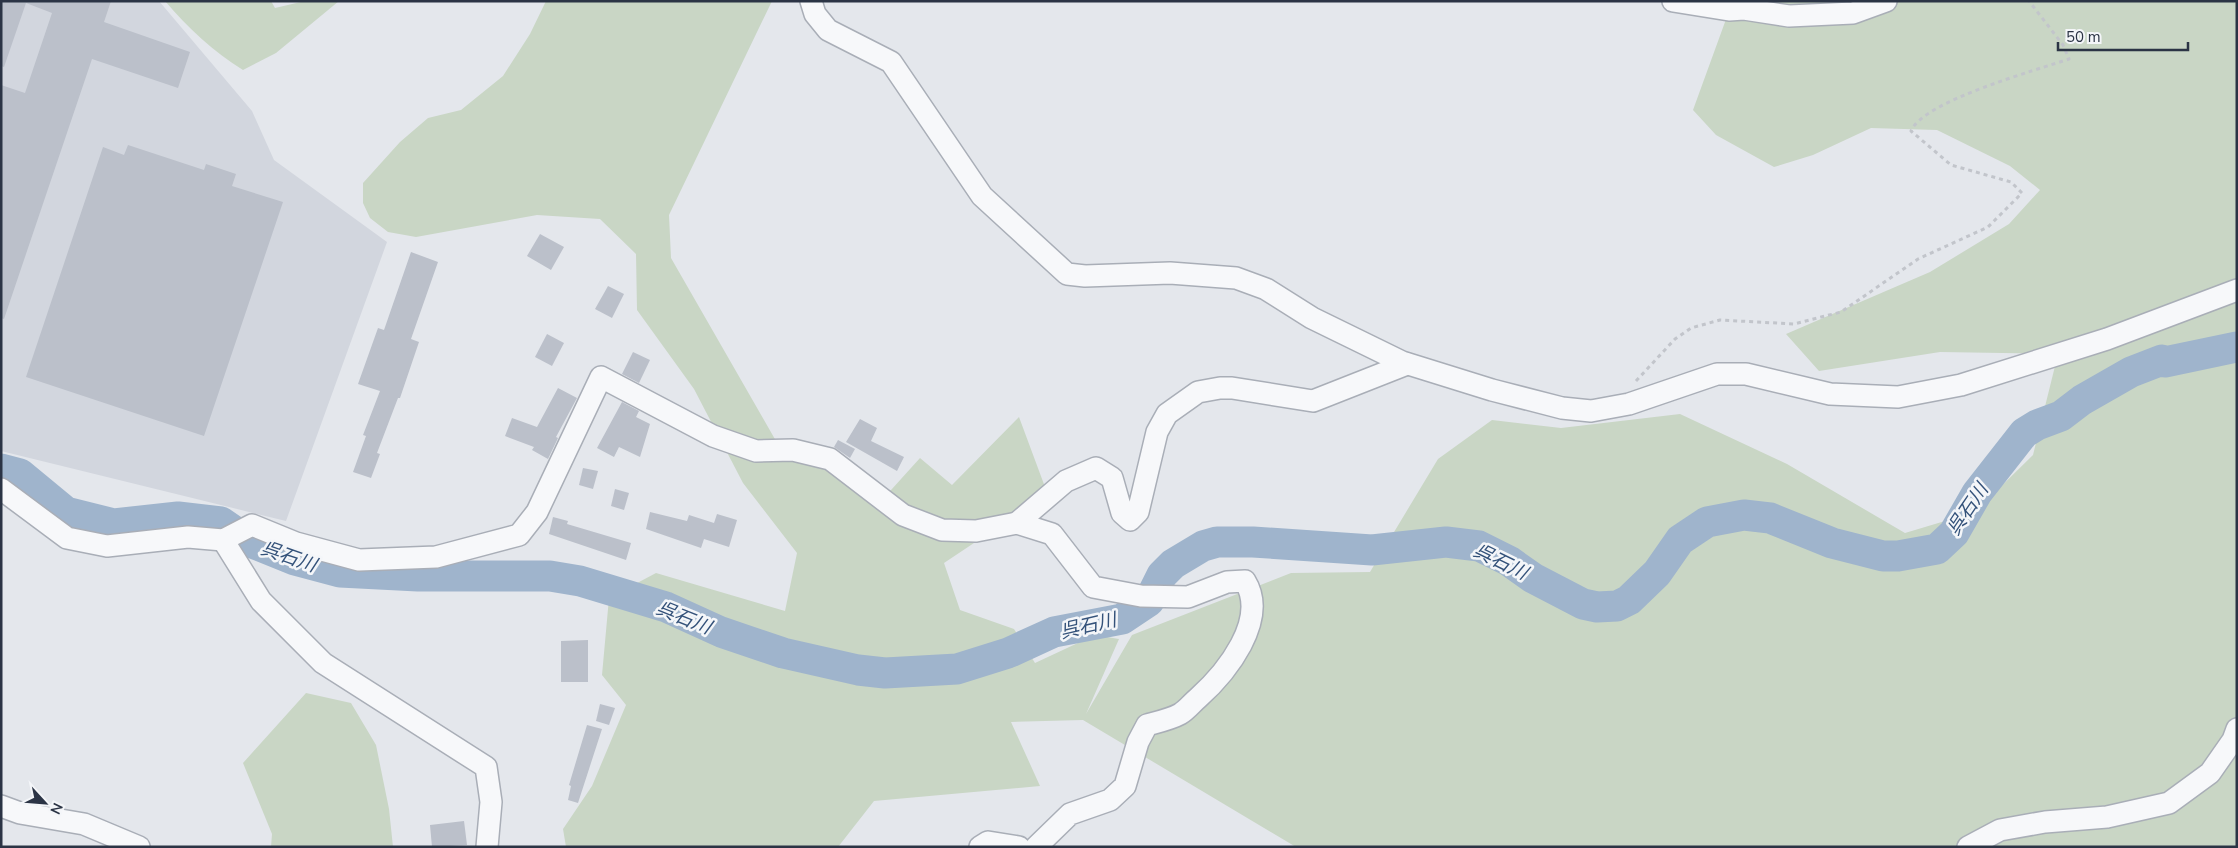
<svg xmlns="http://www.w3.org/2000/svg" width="2238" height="848" font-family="'Nunito Sans','Noto Sans JP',sans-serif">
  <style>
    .built { fill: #d2d6de }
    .green { fill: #c9d6c5 }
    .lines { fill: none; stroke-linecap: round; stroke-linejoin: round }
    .river { stroke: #9fb4cc; stroke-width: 31 }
    .building { fill: #bbc0ca }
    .minor-casing { stroke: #a9aeb7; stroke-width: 24 }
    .path { stroke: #c2c5cb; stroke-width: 3; stroke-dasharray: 4 4; stroke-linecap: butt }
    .minor { stroke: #f7f8fa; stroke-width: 21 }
    .labels { text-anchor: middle; stroke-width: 5; stroke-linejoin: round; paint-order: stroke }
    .water-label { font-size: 19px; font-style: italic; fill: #34527a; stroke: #f4f6f9 }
  </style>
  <rect width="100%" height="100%" fill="#e4e7ec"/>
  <polygon class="built" points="1,1 159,1 252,111 274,160 387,242 286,521 1,451"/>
  <g class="green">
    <path d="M165,1h106l4,7 30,-7h34l-63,52 -33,17c-29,-18 -55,-42 -78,-69z"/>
    <polygon points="546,1 772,1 669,215 671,258 776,441 882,500 920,458 952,485 1019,417 1045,487 998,527 944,563 960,610 1014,629 1035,663 1095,635 1119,639 1086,714 1132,635 1291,573 1370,572 1438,459 1492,420 1561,428 1680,414 1787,464 1905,533 1975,512 2033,455 2058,354 1940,352 1819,371 1786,334 1930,272 2009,224 2040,190 2010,166 1937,130 1871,128 1813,155 1774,167 1716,135 1693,110 1729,11 1704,1 2237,1 2237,847 1296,847 1083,720 1011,722 1040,786 874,801 838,847 566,847 563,829 592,786 626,705 602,675 609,598 656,573 785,611 797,553 743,483 694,389 637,310 636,254 600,219 537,215 416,237 388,232 370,218 363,203 363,183 400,142 428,118 461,110 503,76 530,34"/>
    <polygon points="306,693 351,703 376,745 389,809 393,847 271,847 272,834 243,763"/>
  </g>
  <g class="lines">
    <polyline class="river" points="1,469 20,474 66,512 114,524 178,517 221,522 250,542 295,560 340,572 418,576 550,576 580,581 666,607 721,632 783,653 858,670 885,673 957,669 1008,653 1054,632 1122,619 1149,601 1162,575 1173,564 1203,546 1217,542 1253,542 1372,550 1446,542 1479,546 1509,561 1533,578 1583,604 1597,607 1617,606 1629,600 1657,573 1680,540 1707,522 1744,515 1770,518 1832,543 1883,556 1898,556 1937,549 1954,533 1977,493 2024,433 2037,425 2061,416 2082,400 2131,372 2162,360 2165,362 2237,347"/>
  </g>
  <g class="building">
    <polygon points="1,1 111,1 104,22 190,52 178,88 92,59 4,319 1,318 1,85 25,93 52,13 26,3 4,67 1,66"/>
    <polygon points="128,145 204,170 206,164 236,174 232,186 283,202 204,436 26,377 103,147 124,155"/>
    <polygon points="540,234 564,247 551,270 527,256"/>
    <polygon points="411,252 438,262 411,339 419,342 400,398 398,398 377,453 380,454 371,478 353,472 366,436 363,435 380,391 358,384 378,328 384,330"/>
    <polygon points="608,286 624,294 612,318 595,309"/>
    <polygon points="547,334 564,343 552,366 535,357"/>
    <polygon points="633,352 650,360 639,383 622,374"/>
    <polygon points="558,388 577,398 556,437 558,438 548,459 532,450 534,447 505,436 512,418 537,427"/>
    <polygon points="622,402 639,411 636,417 650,424 640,457 619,447 614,457 597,448"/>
    <polygon points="860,419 877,428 871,441 904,457 897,471 846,442"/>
    <polygon points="838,440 855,449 850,458 834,447"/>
    <polygon points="583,468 598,471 593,489 579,485"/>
    <polygon points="615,489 629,493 624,510 611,506"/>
    <polygon points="650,512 687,521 689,515 714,523 717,514 737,520 729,547 704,539 701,548 646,529"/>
    <polygon points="553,517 568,521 567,524 631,543 626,560 549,534"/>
    <polygon points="588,640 588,682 561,682 561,641"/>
    <polygon points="600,704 615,708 609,725 596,721"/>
    <polygon points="587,725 602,729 578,803 568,800 571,786 569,785"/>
    <polygon points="464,821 467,845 432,847 430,825"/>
  </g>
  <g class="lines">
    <g class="minor-casing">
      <g id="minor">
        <polyline points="811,1 815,14 828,30 891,62 982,196 1067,274 1085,276 1170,273 1236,278 1266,289 1312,318 1402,362 1492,390 1562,408 1591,411 1629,404 1717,374 1746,374 1830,394 1898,397 1961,385 2107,339 2237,290"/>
        <polyline points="1673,1 1729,10 1744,9 1789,16 1853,13 1886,1"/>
        <path d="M1,489l66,49 40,8 81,-9 35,3 29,-15 44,18 63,17 77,-3 83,-22 18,-23 64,-135 112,59 43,15 37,-1 37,9 73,56 39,15 34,1 41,-8 35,11 41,53 48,9 47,1 39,-15 18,-1c24,39 -19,92 -47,117 -6,5 -11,12 -18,16 -9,5 -22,8 -33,11l-9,17 -13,44 -15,14 -40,14 -34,33"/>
        <polyline points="1017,523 1066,481 1096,468 1112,478 1122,513 1130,520 1138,512 1157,432 1167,414 1198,392 1220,388 1232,388 1313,401 1407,364"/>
        <polyline points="223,540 261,601 323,663 486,767 491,802 487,847"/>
        <polyline points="1,806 20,813 84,824 139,847"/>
        <polyline points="980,847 988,842 1019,847"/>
        <polyline points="1968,847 2000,830 2045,822 2107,817 2169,803 2210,773 2233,740 2237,729"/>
      </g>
    </g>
    <path class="path" d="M1636,381l39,-42 16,-11 29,-8 74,4 47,-12 77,-53 70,-32 34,-34 -11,-11 -60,-17 -40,-34c12,-30 126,-61 158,-72l-6,-14 -34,-44"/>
    <use href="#minor" class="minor"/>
  </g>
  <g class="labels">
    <g class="water-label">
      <text transform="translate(1967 509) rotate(-56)" y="7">呉石川</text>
      <text transform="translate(289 556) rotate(19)" y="7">呉石川</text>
      <text transform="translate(1501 561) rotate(26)" y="7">呉石川</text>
      <text transform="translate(684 617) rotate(22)" y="7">呉石川</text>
      <text transform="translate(1088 625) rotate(-13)" y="7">呉石川</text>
    </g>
  </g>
  <rect width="2238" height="848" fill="none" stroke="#2b3445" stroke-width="5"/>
  <g transform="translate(45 803) rotate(116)" stroke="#f4f6f9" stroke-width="4" paint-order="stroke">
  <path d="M0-4L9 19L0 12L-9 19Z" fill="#2b3445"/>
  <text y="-8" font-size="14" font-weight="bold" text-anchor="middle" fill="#2b3445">N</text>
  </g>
  <path d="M2058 42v8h130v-8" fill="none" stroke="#2b3445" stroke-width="2.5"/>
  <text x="2066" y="42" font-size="15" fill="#2b3445" stroke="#f4f6f9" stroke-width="4" paint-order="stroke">50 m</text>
</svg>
